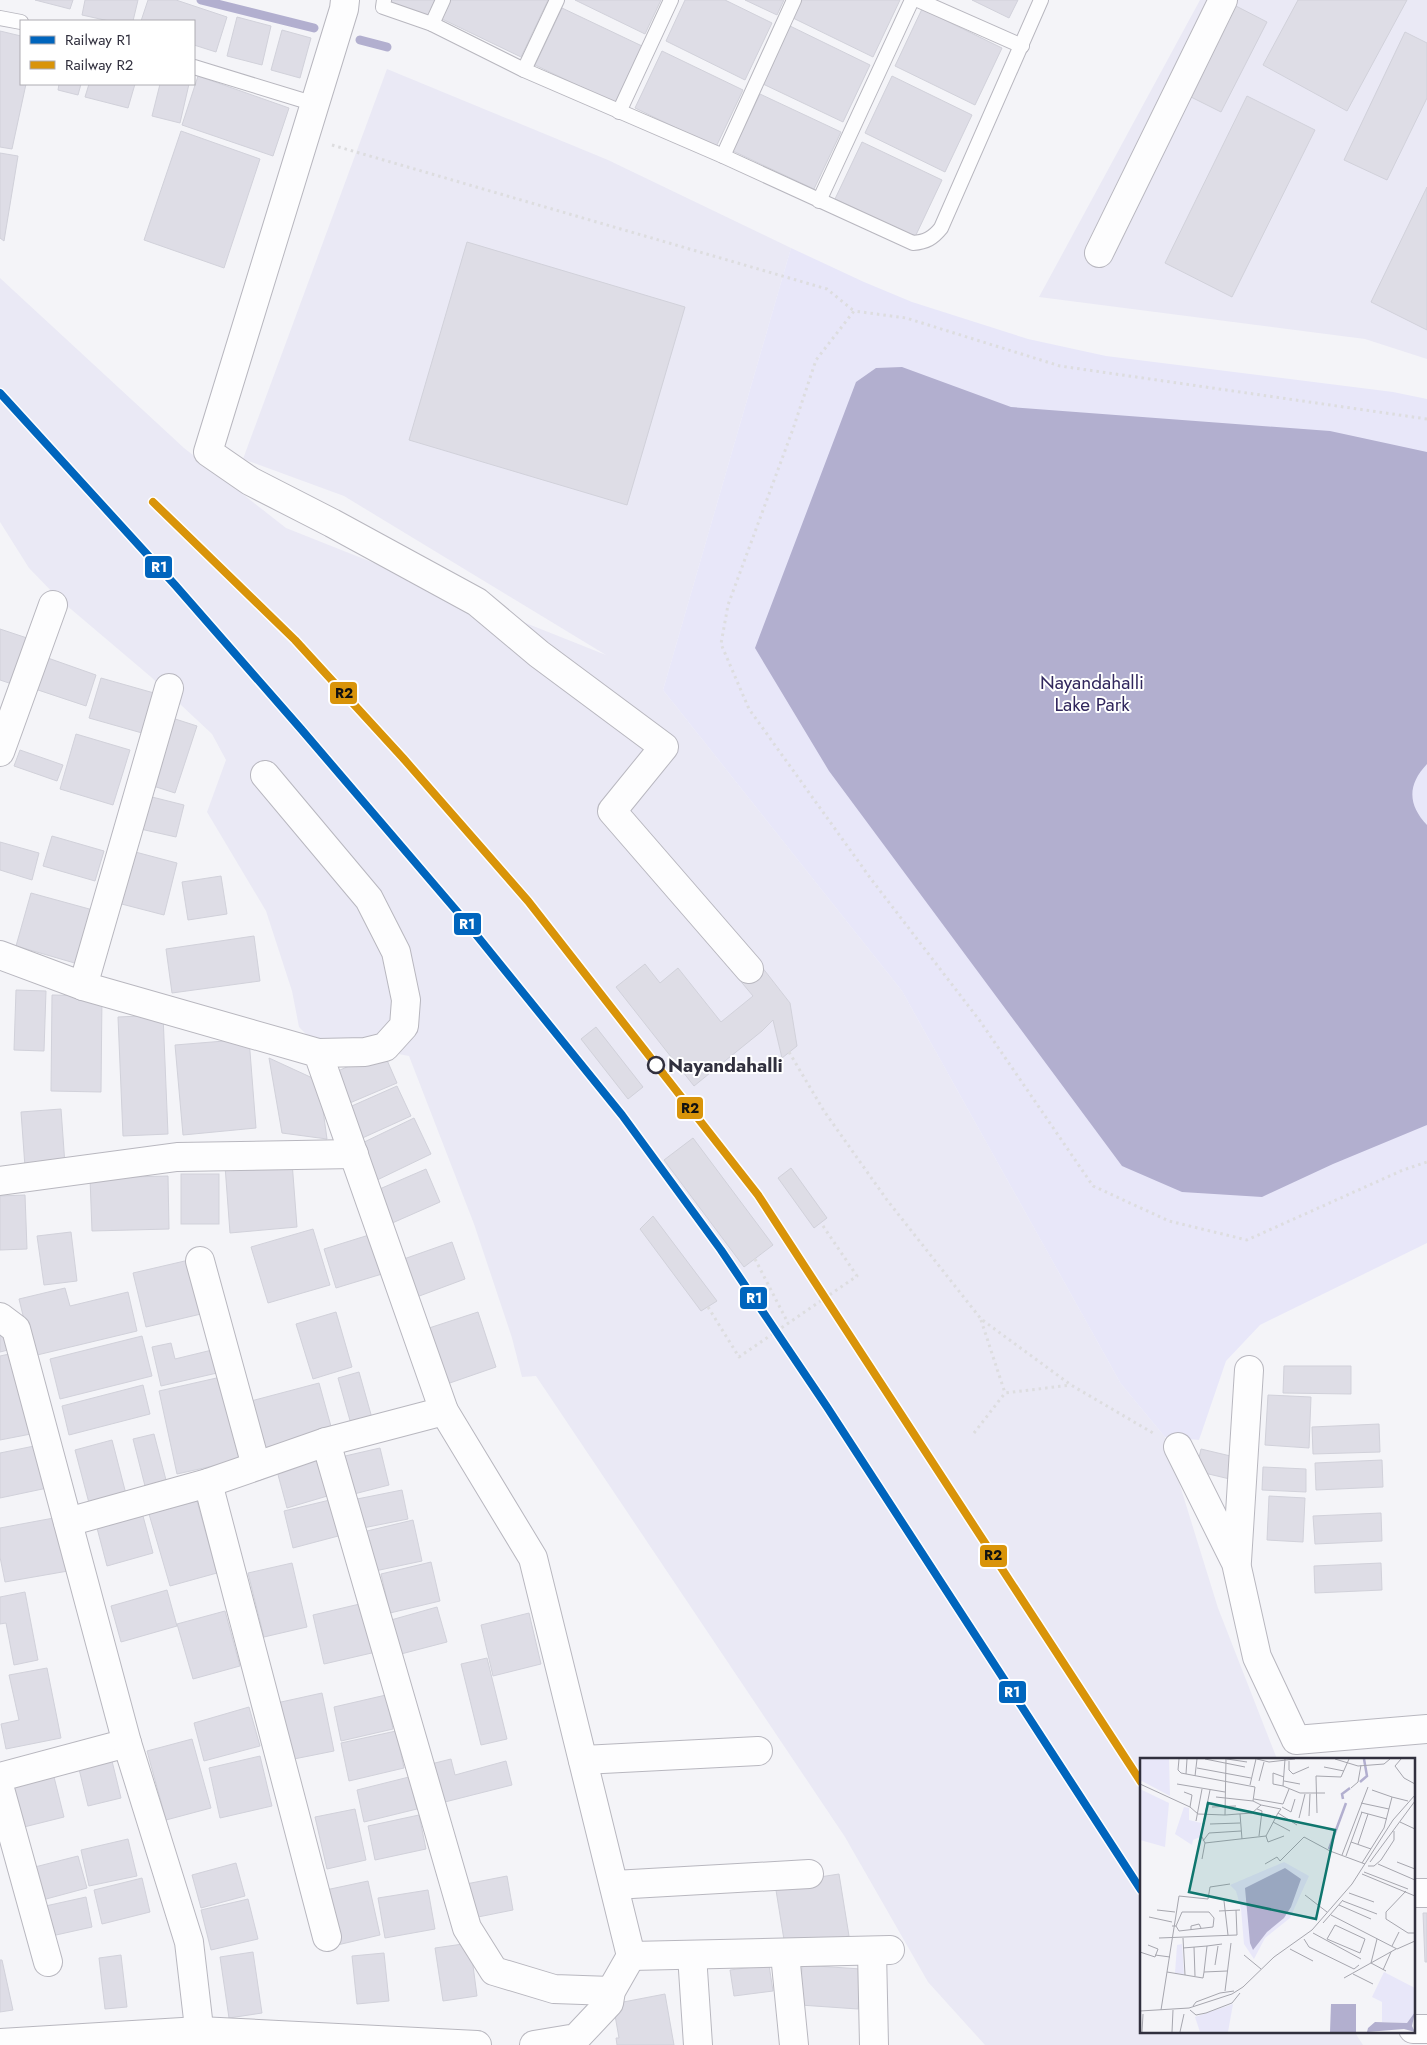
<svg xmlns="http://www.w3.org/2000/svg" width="1427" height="2045" font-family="Jost,sans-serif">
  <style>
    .built { fill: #eae9f5 }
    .green { fill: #e8e7f9 }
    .water { fill: #b2afcf }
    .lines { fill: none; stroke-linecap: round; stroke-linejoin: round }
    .stream { stroke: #b2afcf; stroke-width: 9 }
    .building { fill: #dedde6; stroke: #d1d1da }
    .service-casing { stroke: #b8b7bf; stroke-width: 16 }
    .minor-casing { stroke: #b8b7bf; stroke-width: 30 }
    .path { stroke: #dddddf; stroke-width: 3; stroke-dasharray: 2.5 4; stroke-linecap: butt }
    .service { stroke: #fdfdfe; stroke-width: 14 }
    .minor { stroke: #fdfdfe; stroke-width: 28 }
    .rail-1-casing { stroke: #fff; stroke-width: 11 }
    .rail-2-casing { stroke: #fff; stroke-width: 11 }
    .rail-1 { stroke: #0065bd; stroke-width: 8 }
    .rail-2 { stroke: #d99409; stroke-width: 8 }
    .stop-dot { fill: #fff; stroke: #31303e; stroke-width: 2.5 }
    .labels { text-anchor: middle; stroke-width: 4; stroke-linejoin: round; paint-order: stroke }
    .park-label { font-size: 19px; fill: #31275d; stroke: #fff }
    .stop-label { font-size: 19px; font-weight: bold; fill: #31303e; stroke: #fff; text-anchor: start }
    .inset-river { fill: none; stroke: #b2afcf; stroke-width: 2.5 }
    .inset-road { fill: none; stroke: #a6a6ae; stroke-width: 1 }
    .view { fill: #0f766e; fill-opacity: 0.15; stroke: #0f766e; stroke-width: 2.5 }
    .inset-edge { fill: none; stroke: #31303e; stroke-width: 2.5 }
    .line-badge { stroke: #fff; stroke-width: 2 }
    .badge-label { font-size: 14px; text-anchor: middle; font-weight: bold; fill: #fff }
    .pale-badge-label { font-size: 14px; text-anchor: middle; font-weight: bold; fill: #111 }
  </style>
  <rect width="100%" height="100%" fill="#f4f4f8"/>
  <g class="built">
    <polygon points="1200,0 1427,0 1427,359 1365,339 1039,297"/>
    <polygon points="387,69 608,160 791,248 663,690 902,991 1121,1384 1165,1437 1218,1608 1277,1759 1141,1759 1141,2031 1354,2031 1363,2045 985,2045 928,1982 845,1837 536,1376 522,1377 512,1338 474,1224 409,1056 309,1037 299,1027 292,991 266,911 207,812 226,760 212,734 151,677 59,599 29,568 0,522 0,278 184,448 286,528 606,655 344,496 243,459"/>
  </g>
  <polygon class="green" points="791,248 864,282 912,302 1028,339 1106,356 1393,392 1427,399 1427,1243 1260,1325 1226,1361 1199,1440 1165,1437 1121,1384 902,991 663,690"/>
  <path class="water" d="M902,367l109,40 319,24 97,21v312c-20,21 -19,41 0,61v300l-94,39 -71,33 -80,-5 -60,-26 -293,-395 -74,-123 101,-266 20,-14z"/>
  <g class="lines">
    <g class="stream">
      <polyline points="201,0 314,28"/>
      <polyline points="360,40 387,47"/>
    </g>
  </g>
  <g class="building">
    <polygon points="35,0 73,0 70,9"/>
    <polygon points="85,0 138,0 133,21 109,21 82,15"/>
    <polygon points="148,0 176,0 227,17 216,52 194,45 194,21 141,21"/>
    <polygon points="391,0 435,0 428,18 389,5"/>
    <polygon points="450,0 548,0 521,57 442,19"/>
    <polygon points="575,0 661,0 645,34"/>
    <polygon points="685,0 725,0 772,23 745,80 666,41"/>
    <polygon points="745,0 784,0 777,15"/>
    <polygon points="802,0 900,0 873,57 793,18"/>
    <polygon points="972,0 1018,0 1009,18"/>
    <polygon points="1298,0 1407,0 1347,111 1263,65"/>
    <polygon points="1234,5 1267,22 1221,112 1189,96"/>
    <polygon points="562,8 642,46 615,103 535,65"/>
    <polygon points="922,9 1002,48 975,105 895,66"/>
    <polygon points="237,17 271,26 262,65 227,56"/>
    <polygon points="790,26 870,65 843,122 763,84"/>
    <polygon points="282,30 311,38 300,78 271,70"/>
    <polygon points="0,31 21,36 21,84 26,84 12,149 0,147"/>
    <polygon points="1405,32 1427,43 1427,98 1387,180 1344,160"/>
    <polygon points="662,51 743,90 716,147 635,108"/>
    <polygon points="198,76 289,108 273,156 182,125"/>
    <polygon points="892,76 972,115 945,172 865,133"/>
    <polygon points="59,84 81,84 78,95 58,90"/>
    <polygon points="89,84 135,84 128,108 85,97"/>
    <polygon points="160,84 189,84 180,123 152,116"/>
    <polygon points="760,94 841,132 814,189 733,151"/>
    <polygon points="1247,96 1315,130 1232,297 1165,263"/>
    <polygon points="181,131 260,159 224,268 144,240"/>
    <polygon points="862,142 942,180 915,237 835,199"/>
    <polygon points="0,153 18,156 4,241 0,238"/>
    <polygon points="1427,187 1427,330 1371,302"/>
    <polygon points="467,242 685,307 627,505 409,440"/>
    <polygon points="0,629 30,639 15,685 0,680"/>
    <polygon points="45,657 96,675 86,706 35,689"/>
    <polygon points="101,678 154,693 142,733 89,718"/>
    <polygon points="169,717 197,726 175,793 147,784"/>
    <polygon points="76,734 130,750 113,805 60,789"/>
    <polygon points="20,750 63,765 57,781 14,766"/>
    <polygon points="144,795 184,805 176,837 136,828"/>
    <polygon points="52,836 104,851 95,881 43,866"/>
    <polygon points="0,842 39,853 32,880 0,870"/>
    <polygon points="124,849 177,863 164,915 110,901"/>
    <polygon points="221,876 227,914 188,920 182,882"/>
    <polygon points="31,893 93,910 78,964 16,946"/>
    <polygon points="254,936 260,981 172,993 166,949"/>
    <polygon points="758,962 790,1003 797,1046 782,1058 773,1020 762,1031 694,1086 616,987 645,964 660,983 678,968 721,1022 753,996 738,978"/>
    <polygon points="16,990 46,991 44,1051 14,1050"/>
    <polygon points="52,995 102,996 101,1092 51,1091"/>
    <polygon points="163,1015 168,1134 123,1136 118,1017"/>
    <polygon points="596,1027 643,1087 628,1099 581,1039"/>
    <polygon points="249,1039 256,1128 183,1135 175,1045"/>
    <polygon points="383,1051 397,1083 345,1105 331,1074"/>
    <polygon points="269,1058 319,1081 327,1139 282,1133"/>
    <polygon points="397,1086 411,1116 358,1140 345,1109"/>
    <polygon points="61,1109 65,1165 25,1167 21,1112"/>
    <polygon points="414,1118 431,1154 373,1182 356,1146"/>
    <polygon points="693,1138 773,1245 744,1267 664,1160"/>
    <polygon points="292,1162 297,1227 230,1233 225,1166"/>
    <polygon points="791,1168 827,1218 814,1228 778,1178"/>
    <polygon points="426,1169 440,1202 390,1224 375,1191"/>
    <rect x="181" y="1174" width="38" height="50"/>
    <polygon points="168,1176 169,1229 92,1231 90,1178"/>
    <polygon points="25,1195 27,1249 0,1250 0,1196"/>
    <polygon points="653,1216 717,1301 701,1311 640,1229"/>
    <polygon points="313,1229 330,1285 268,1303 251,1247"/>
    <polygon points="71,1232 77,1281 44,1285 37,1236"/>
    <polygon points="369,1235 382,1274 336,1288 324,1249"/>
    <polygon points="452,1242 465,1279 414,1298 401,1260"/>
    <polygon points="189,1260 201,1314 146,1327 133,1273"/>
    <polygon points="65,1288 70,1306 128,1292 137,1331 33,1356 19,1299"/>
    <polygon points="336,1312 352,1367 313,1379 296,1324"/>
    <polygon points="478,1312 496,1367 444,1385 426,1329"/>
    <polygon points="0,1323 8,1350 0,1352"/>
    <polygon points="142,1336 152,1376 60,1399 50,1359"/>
    <polygon points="171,1343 175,1359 212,1350 217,1373 161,1386 152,1347"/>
    <polygon points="19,1352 36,1433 0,1440 0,1356"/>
    <polygon points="1284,1366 1351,1366 1351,1394 1283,1393"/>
    <polygon points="359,1372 372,1418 351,1424 338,1378"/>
    <polygon points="221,1377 240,1460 177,1474 159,1391"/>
    <polygon points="319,1383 332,1430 263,1448 251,1401"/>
    <polygon points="143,1385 150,1414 69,1435 62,1406"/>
    <polygon points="1268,1395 1311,1397 1309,1448 1265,1445"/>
    <polygon points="1379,1424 1380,1452 1313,1454 1312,1427"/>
    <polygon points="154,1434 166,1480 145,1486 133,1439"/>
    <polygon points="112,1440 126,1494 89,1503 75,1450"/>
    <polygon points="44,1444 52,1487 0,1498 0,1453"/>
    <polygon points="380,1448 389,1485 354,1494 345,1456"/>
    <polygon points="1201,1449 1239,1458 1234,1480 1196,1471"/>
    <polygon points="324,1458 334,1494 287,1508 277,1471"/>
    <polygon points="1382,1460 1383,1487 1316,1490 1315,1463"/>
    <polygon points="1263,1467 1306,1469 1306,1492 1262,1490"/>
    <polygon points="402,1490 408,1519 363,1528 357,1499"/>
    <polygon points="1269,1496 1305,1498 1303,1542 1267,1540"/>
    <polygon points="334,1499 342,1535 293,1548 284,1511"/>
    <polygon points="197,1501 217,1573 170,1586 149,1514"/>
    <polygon points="1381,1513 1382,1541 1315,1544 1313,1516"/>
    <polygon points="143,1516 153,1553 107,1566 97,1528"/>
    <polygon points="59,1517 68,1571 5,1582 0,1557 0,1528"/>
    <polygon points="413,1520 422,1561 375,1571 367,1531"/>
    <polygon points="431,1562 440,1601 390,1613 381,1574"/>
    <polygon points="292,1563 307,1627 264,1637 248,1573"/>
    <polygon points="1381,1563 1382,1590 1315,1593 1314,1566"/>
    <polygon points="167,1590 177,1626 121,1642 111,1606"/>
    <polygon points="25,1592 38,1660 14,1665 6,1623 0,1624 0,1597"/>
    <polygon points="364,1603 376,1652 324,1664 313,1615"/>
    <polygon points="437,1607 447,1642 401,1654 391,1620"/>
    <polygon points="225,1611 240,1666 193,1679 177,1624"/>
    <polygon points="529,1613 541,1664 493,1676 481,1625"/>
    <polygon points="487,1658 507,1739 481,1745 461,1664"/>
    <polygon points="47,1668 61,1738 6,1749 1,1724 19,1720 9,1675"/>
    <polygon points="322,1693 334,1751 284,1761 272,1704"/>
    <polygon points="386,1695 393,1729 341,1741 334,1707"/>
    <polygon points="249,1707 260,1746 204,1761 194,1723"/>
    <polygon points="396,1731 404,1768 349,1781 341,1743"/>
    <polygon points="192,1739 211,1808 166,1820 147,1751"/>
    <polygon points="260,1756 272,1806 220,1818 209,1768"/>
    <polygon points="451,1759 455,1775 506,1761 512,1785 437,1804 427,1765"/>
    <polygon points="112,1761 121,1798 88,1806 79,1769"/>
    <polygon points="53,1773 64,1817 20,1828 9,1785"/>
    <polygon points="409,1777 417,1809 364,1822 357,1790"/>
    <polygon points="355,1809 366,1860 327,1869 315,1817"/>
    <polygon points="419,1815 426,1849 375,1860 368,1826"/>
    <polygon points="128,1839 137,1876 89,1886 81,1850"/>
    <polygon points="78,1856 87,1888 35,1902 27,1869"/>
    <polygon points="236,1863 245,1896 201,1908 192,1875"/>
    <polygon points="839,1874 849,1936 785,1946 775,1884"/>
    <polygon points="507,1876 513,1910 473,1918 466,1884"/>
    <polygon points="142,1878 150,1912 102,1924 94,1890"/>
    <polygon points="368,1881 380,1935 333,1946 321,1891"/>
    <polygon points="428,1890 435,1929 385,1938 378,1898"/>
    <polygon points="86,1897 92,1927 47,1937 41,1907"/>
    <polygon points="248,1899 258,1939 211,1950 201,1910"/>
    <polygon points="1423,1913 1427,1913 1427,1962 1425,1962"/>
    <polygon points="470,1943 477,1996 443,2001 435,1948"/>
    <polygon points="253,1952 262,2013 229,2018 220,1957"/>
    <polygon points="384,1953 389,2001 357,2004 352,1956"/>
    <polygon points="121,1955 127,2007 105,2009 99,1958"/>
    <polygon points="0,1960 2,1960 13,2010 0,2012"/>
    <polygon points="769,1965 773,1991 734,1996 730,1970"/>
    <polygon points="802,1965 861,1969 858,2009 800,2005"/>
    <polygon points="665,1994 674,2045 617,2045 616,2038 619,2038 613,2004"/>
  </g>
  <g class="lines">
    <g class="service-casing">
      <g id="service">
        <path d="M384,0l-1,7 49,17 92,46 199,86 190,87c13,-1 20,-5 28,-15l100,-228"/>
        <polyline points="918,0 1022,46"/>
        <polyline points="0,18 21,22"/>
        <polyline points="432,24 443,0"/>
        <polyline points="194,67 315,104"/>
        <polyline points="524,70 557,0"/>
        <polyline points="619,112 671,0"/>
        <polyline points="723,156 794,0"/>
        <polyline points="819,201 912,0"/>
      </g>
    </g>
    <g class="minor-casing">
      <g id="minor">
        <polyline points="345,0 344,9 208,452 250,481 332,523 477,602 539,654 664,747 612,811 749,969"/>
        <polyline points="1099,253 1223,0"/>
        <polyline points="0,752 53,605"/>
        <polyline points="265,775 369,899 396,952 406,1000 404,1026 385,1047 365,1052 318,1053"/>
        <polyline points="0,955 83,986 318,1053 444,1411 533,1558 631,1956 611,1991 609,2003 576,2038 534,2045"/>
        <polyline points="83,986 169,688"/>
        <polyline points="0,1181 177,1157 354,1154"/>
        <polyline points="200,1261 256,1466"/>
        <polyline points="0,1317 16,1329 127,1743 0,1777"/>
        <polyline points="326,1442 467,1928 494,1971 554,1989 611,1991"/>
        <polyline points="1178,1447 1236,1563 1257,1657 1296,1740 1427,1729"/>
        <polyline points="208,1483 327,1937"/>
        <polyline points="68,1522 208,1483 326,1442 444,1411"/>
        <polyline points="1237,1561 1249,1370"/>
        <polyline points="127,1743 189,1942 201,2045"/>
        <polyline points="583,1760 758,1751"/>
        <polyline points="0,1789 48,1962"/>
        <polyline points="614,1885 809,1874"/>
        <polyline points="1413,1893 1427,1893"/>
        <polyline points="872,1951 874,2045"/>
        <polyline points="785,1954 794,2045"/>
        <polyline points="692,1955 698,2045"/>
        <polyline points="631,1956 890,1950"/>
        <polyline points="1413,2029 1427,2029"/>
        <polyline points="0,2043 199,2031 477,2045"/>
      </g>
    </g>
    <g class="path">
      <polyline points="332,145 827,289 854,311"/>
      <polyline points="1427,419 1060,366 906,318 854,311 816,360 793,429 728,605 721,644 749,709 871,879 980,1021 1093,1186 1169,1221 1247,1240 1403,1170 1427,1162"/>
      <polyline points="789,1052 824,1111 887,1200 981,1319 1071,1385 1153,1433"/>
      <polyline points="755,1259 788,1323"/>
      <polyline points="708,1307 739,1357 857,1276 821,1223"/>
      <polyline points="981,1320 1005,1393"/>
      <polyline points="974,1433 1005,1393 1071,1385"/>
    </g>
    <use href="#service" class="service"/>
    <use href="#minor" class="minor"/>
    <g class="rail-1-casing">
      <polyline id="rail-1" points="0,393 175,585 301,729 461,916 622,1115 721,1250 827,1407 1141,1890"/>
    </g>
    <g class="rail-2-casing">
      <polyline id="rail-2" points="153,502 295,640 403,758 528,901 758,1195 1141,1782"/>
    </g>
    <use href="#rail-1" class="rail-1"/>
    <use href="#rail-2" class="rail-2"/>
  </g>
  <circle class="stop-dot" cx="656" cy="1065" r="8"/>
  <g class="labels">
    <g class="park-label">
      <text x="1092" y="689">Nayandahalli<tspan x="1092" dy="22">Lake Park</tspan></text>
    </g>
    <g class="stop-label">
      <text x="668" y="1072">Nayandahalli</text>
    </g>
  </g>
  <g transform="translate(1140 1758)">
    <rect width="275" height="275" fill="#f4f4f8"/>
    <path d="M0,1h29l1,37 -30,-16zM0,31l29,14 -4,44 -25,-7zM44,49l5,1v12l12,3 -1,14 -7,3 -1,5 -17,-11zM144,104l25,14 -19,42 -25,20 -11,21 -10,-15 -3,-35 -5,-18 -6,-6zM42,186l2,30 -9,-1 2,-28zM244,214l31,16v24l-8,11 -25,-1v-20l-10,-5zM93,246l-5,28h-28l-5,-15z" fill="#e8e7f9"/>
    <path d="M145,110l16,11 -10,28 -7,11 -17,14 -14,18 -3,-7 -5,-55zM191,246h25v28h-26zM275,254l-3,14 3,6 -11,-3 -37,3 1,-4 7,-6 32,1z" fill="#b2afcf"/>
    <path class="inset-river" d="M220,24l7,-6 -3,-17M203,41l-1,-5 8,-6M189,91l17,-46"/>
    <path class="inset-road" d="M39,1l-1,11 3,3 74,14 -2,14 8,4M65,1l40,8M86,1l-1,56 27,-2 9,-8 20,4 -3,4 19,12M87,1l20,3M117,1l12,3 26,-3M145,1l-2,27 17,7h25M195,1l23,7 26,-2 6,-5M261,1l-6,7 9,12 11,6M149,3v9l4,4 16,-7M184,9l20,4M57,10l54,10M46,16l1,-15M55,18l2,-17M119,23l5,-19M144,23l16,3M0,26l50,23M37,26l48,8M110,27l6,-26M143,28l-10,-2v-11l11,4M211,30l7,-6 3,-17M70,32l-9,45 4,8 61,-7 12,-23M232,32l20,7M44,34l8,3 -2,12 8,7 27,1M76,39l37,4M114,41l29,5M221,45l28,6M143,46l6,-15M72,49l24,-1M142,49l9,5 4,-13M117,51l5,2 -3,25M221,54l26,7M177,55l-1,-37 25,1 8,-18M100,56l2,25M169,58l1,-22M159,60l6,-24M56,63l6,-32M133,64l17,9M260,64l15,7M70,66l30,-1M244,70l8,-31 16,4M126,78l2,6 16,-6M63,83l6,-8 32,-2M211,84l20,7M218,86l10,-30M202,97l26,-68M206,98l16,-44M62,101l3,-16M230,104l45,-61M257,104l18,7M222,105l22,-35M125,106l12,-7 3,4 24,-24 26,14 35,13M238,106l37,16M228,108h6l7,-6 13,-20v-9M224,114l44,17M222,116l53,22M266,133l-20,21v7l22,14h7M209,135l25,9M165,137l22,17M84,143l4,34M203,143l34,13M199,147l32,14M17,152l18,2M79,153l21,-1M191,157l66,34 18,-8M9,159l23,5M183,165l20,-23M195,167l30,14 -5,14 -33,-14zM32,168h4l6,-14h27l5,6 -1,9 -34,4 -3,-5M51,172v-4l8,-2 2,4M173,175l48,26M19,180l78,-3 -1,-25M43,180l2,37M164,181l5,8 45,22 5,-4M237,181l-6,24 15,8M252,188l7,-14M54,189l1,29M43,190l24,-2M150,191l23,12M0,194l15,5 3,-8 -10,-4M15,197l15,2M104,197l17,14M75,207l3,-19M243,212l8,-18M27,214l36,6 1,-6 23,-1M64,214l3,-26 15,-2M213,216l20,10M204,220l52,-29M85,233l6,-48M53,248l3,-4 24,-9 14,-2M21,252l18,-114 29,3 2,-12 20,-3M50,252l6,5 10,-2 26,-10 8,-10M0,253l49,-3 43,-14 11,-7 31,-30 38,-27 40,-46 41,-64 22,-25M2,274l1,-18M32,274l1,-22M40,274l4,-18"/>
    <path class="view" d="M68,45l127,27 -19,89 -127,-27z"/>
    <rect width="275" height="275" class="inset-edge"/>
  </g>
  <g class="line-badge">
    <rect x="144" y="555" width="29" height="24" rx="5" fill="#0065bd"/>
    <rect x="329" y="681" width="29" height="24" rx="5" fill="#d99409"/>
    <rect x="453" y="912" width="29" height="24" rx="5" fill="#0065bd"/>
    <rect x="676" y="1096" width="28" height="24" rx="5" fill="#d99409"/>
    <rect x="739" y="1286" width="29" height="24" rx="5" fill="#0065bd"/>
    <rect x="979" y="1544" width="29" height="24" rx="5" fill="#d99409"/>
    <rect x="998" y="1680" width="29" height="24" rx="5" fill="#0065bd"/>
  </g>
  <g class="badge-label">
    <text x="159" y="572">R1</text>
    <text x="467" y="929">R1</text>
    <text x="754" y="1303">R1</text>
    <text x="1012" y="1697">R1</text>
  </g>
  <g class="pale-badge-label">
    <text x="344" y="698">R2</text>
    <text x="690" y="1113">R2</text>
    <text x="993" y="1560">R2</text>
  </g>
  <rect x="20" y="20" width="175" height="65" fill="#ffffff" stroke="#adacb2"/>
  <rect x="30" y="36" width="25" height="8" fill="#0065bd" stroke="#adacb2"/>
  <text x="65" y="45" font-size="15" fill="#31303e">Railway R1</text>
  <rect x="30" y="61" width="25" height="8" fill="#d99409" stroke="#adacb2"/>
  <text x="65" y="70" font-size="15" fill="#31303e">Railway R2</text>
</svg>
